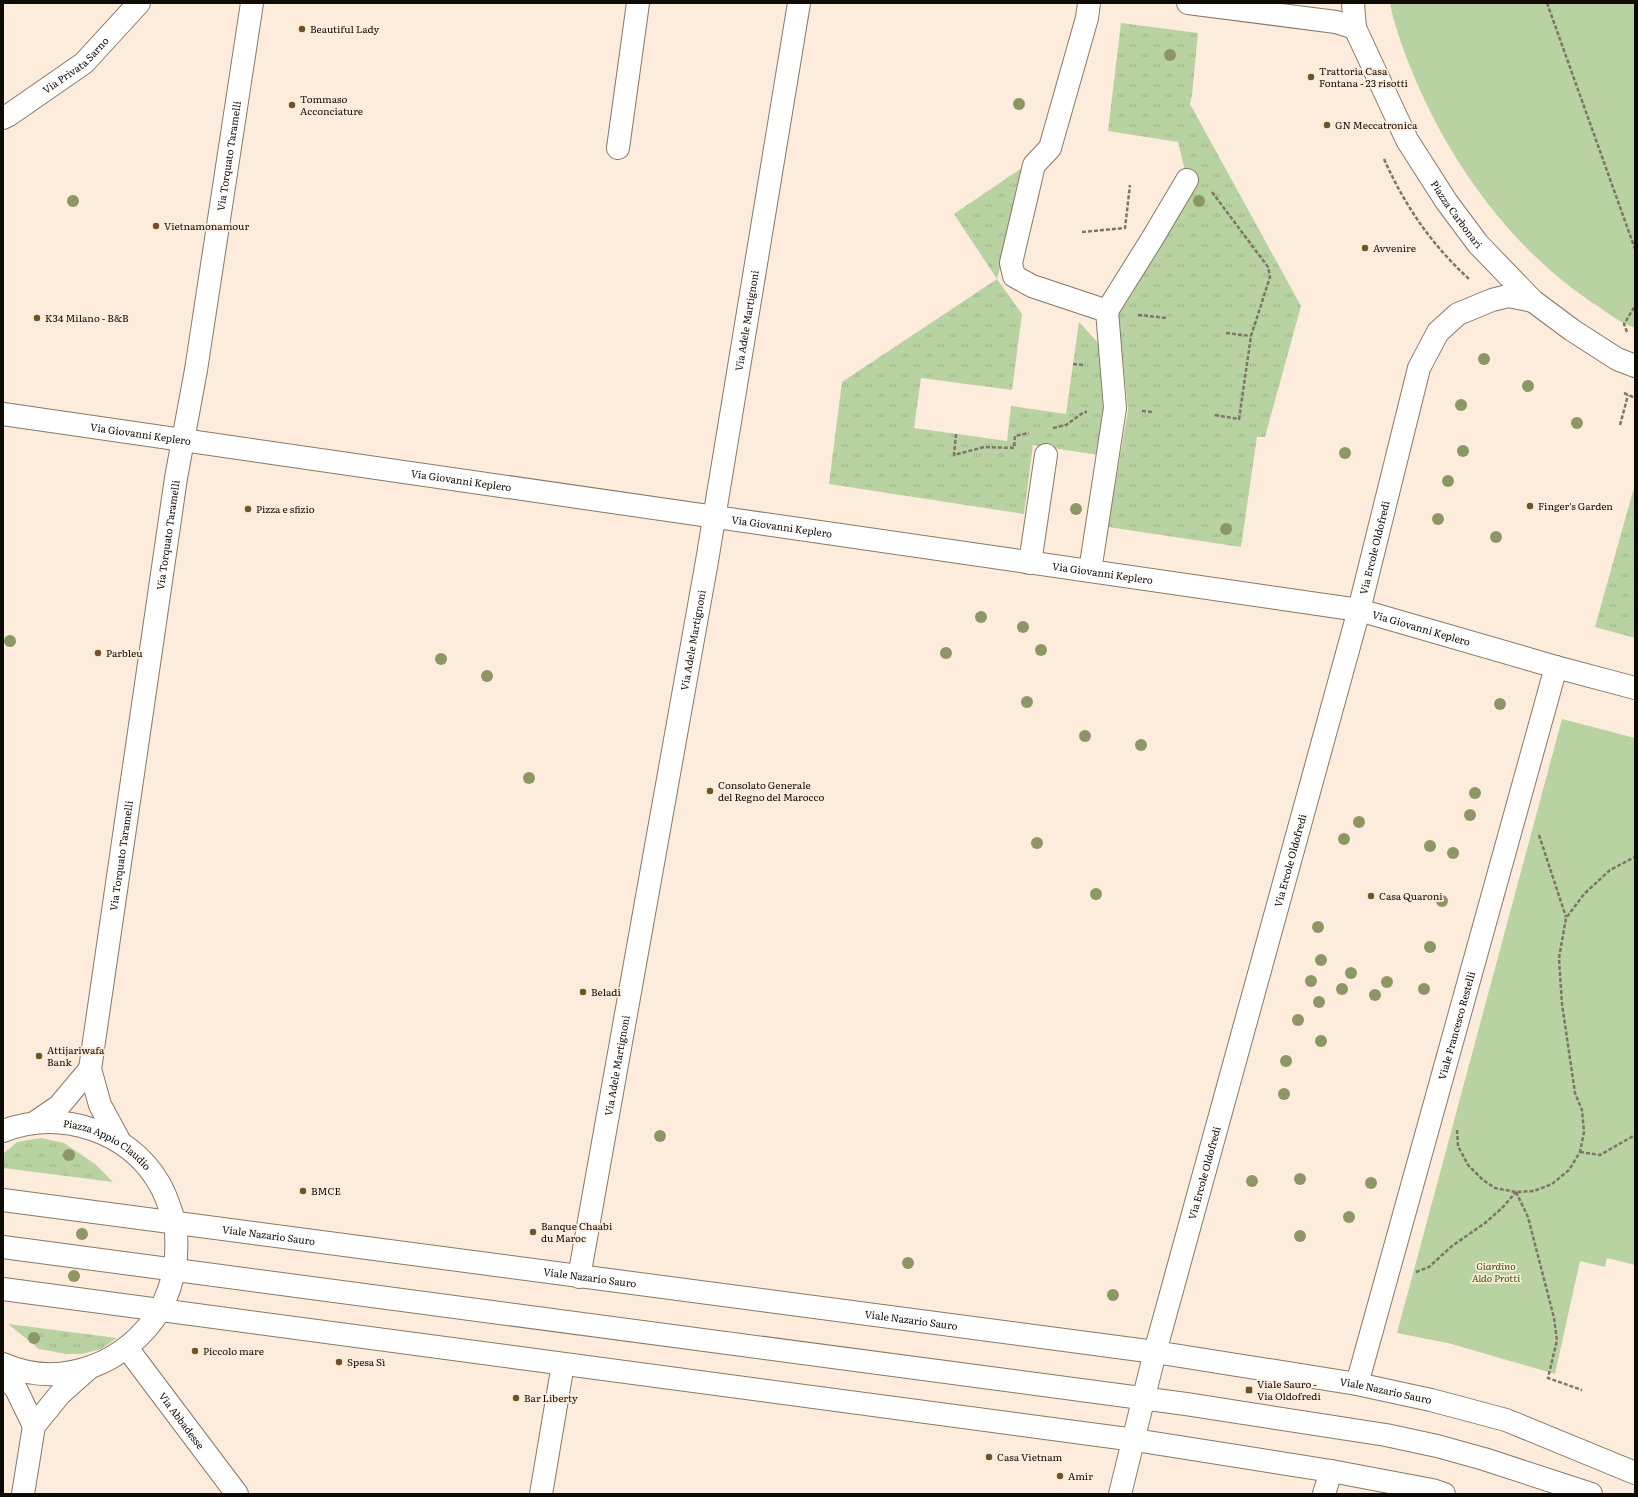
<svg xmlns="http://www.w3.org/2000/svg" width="1638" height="1497" font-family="Literata,serif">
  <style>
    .grass { fill: url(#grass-tufts) }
    .park { fill: #b8d2a1 }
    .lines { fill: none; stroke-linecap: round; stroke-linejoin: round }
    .minor-casing { stroke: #8a7765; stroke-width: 24 }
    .major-casing { stroke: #8a7765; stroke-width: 24 }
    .path { stroke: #7f746a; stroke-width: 2.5; stroke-dasharray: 4 2; stroke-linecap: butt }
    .minor { stroke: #fff; stroke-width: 22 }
    .major { stroke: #fff; stroke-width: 22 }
    .tree { fill: #8d9665 }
    .poi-dot { fill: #705227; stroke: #fdecdc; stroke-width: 1.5 }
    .labels { text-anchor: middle; stroke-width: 3.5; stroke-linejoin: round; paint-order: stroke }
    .poi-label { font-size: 10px; fill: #100a04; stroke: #fdecdc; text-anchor: start }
    .street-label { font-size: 10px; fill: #100a04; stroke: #fdecdc }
    .park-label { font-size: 10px; font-style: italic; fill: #325003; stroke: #fdecdc }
  </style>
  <defs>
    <pattern id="grass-tufts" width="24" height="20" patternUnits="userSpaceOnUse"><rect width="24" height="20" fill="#b8d2a1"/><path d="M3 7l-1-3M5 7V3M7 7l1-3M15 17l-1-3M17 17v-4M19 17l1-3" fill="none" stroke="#9db389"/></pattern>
  </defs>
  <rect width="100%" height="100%" fill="#fdecdc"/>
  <g class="grass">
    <polygon points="1121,23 1198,33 1192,95 1190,104 1301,306 1265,437 1257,437 1241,547 1108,527 1128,410 1118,312 1187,179 1178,142 1108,131"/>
    <polygon points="1029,163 997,279 1022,314 1012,390 921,378 914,428 1007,441 1011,406 1066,414 1079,322 1099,344 1103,410 1099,455 1033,445 1024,514 829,484 842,382 997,279 954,214"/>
    <polygon points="1635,484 1635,638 1595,627"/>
    <polygon points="41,1138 64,1143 95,1164 113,1182 3,1168 3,1154 17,1142"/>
    <polygon points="8,1324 117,1338 101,1349 82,1354 66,1354 39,1349"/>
  </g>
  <g class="park">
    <path d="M1390,3h245v325c-14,-5 -26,-14 -39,-23 -85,-55 -150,-147 -187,-241 -8,-21 -15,-40 -19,-61z"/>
    <polygon points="1562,719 1635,738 1635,1265 1607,1258 1605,1267 1580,1261 1555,1374 1448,1343 1397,1333"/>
  </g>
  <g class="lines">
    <g class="minor-casing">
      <g id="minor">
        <polyline points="1089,3 1087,18 1050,148 1034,165 1011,263 1014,276 1032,286 1107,311 1115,408 1090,571"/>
        <polyline points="1188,3 1336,22 1355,28"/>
        <path id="s1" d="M1353,3l2,25 52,112 39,61 32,43 55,57 39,29 45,29 18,7"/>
        <path id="s2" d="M3,118l6,-3 75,-52 55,-60"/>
        <polyline points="618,148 638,3"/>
        <polyline points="1107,311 1152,239 1187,180"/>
        <path id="s3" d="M3,414l1356,196 197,57 79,21"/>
        <polyline points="1030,563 1046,455"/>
        <polyline points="34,1123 59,1106 90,1069"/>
        <path id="s4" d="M3,1131c57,-22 125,-1 156,52 8,13 11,26 16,40"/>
        <path id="s5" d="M120,1142l-20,-37 -10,-36 86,-591 20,-108 56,-367"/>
        <polyline points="3,1247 1186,1404 1386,1435 1437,1446 1484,1459 1591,1494"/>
        <path id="s6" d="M579,1277l128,-716 92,-558"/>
        <path id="s7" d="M127,1348l110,146"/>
        <path d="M3,1364c60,26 124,-1 157,-54"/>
        <polyline points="3,1374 16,1389 34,1426"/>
        <path id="s8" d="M1357,1384l199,-717"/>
        <polyline points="23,1494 34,1426 60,1394 88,1369"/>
        <polyline points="541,1494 563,1364"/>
        <path id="s9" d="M1120,1494l35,-142 204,-742 60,-242 19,-36 20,-18 34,-14 16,-4 25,5"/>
        <polyline points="1324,1494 1331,1471"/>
      </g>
    </g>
    <g class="major-casing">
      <g id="major">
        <path id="s10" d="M3,1200l1152,152 202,32 74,16 75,20 129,53"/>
        <polyline points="3,1289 1135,1440 1331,1471 1432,1490 1444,1494"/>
        <path d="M160,1310c15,-29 19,-55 15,-87"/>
      </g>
    </g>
    <g class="path">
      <polyline points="1547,3 1635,249"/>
      <path d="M1384,159c21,47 47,85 85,120"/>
      <polyline points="1212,192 1268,267 1270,277 1251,336 1239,419 1215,415"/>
      <polyline points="1082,232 1125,228 1130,185"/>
      <polyline points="1138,315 1167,318"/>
      <polyline points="1627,332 1624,324 1635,306"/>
      <polyline points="1226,333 1251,336"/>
      <polyline points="1073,364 1083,365"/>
      <polyline points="1624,393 1635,398"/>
      <polyline points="1142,411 1153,412"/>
      <polyline points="1620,425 1628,395"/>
      <polyline points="1053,428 1066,425 1084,412 1087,412"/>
      <polyline points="956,434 954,455 984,447 1014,448 1015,436 1029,433"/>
      <polyline points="1539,835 1566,917"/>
      <polyline points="1457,1130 1458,1146 1468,1165 1483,1180 1495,1188 1516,1192 1534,1191 1552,1184 1569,1170 1580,1152 1584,1132 1582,1110 1575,1093 1562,1004 1559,958 1566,918 1584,894 1610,870 1635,857"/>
      <polyline points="1580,1152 1600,1155 1635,1135"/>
      <polyline points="1516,1192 1528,1217 1554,1318 1557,1340 1548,1378 1582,1390"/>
      <polyline points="1416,1272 1429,1267 1452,1246 1485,1223 1502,1208 1516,1192"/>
    </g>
    <use href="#minor" class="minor"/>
    <use href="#major" class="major"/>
  </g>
  <g class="tree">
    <circle cx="1170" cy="55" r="6"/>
    <circle cx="1019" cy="104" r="6"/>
    <circle cx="73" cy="201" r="6"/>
    <circle cx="1199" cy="201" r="6"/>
    <circle cx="1484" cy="359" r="6"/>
    <circle cx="1528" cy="386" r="6"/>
    <circle cx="1461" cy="405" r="6"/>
    <circle cx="1577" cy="423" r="6"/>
    <circle cx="1463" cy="451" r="6"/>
    <circle cx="1345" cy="453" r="6"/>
    <circle cx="1448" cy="481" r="6"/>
    <circle cx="1076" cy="509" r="6"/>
    <circle cx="1438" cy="519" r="6"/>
    <circle cx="1226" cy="529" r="6"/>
    <circle cx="1496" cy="537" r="6"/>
    <circle cx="981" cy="617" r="6"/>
    <circle cx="1023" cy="627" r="6"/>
    <circle cx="10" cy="641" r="6"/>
    <circle cx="1041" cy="650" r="6"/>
    <circle cx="946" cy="653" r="6"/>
    <circle cx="441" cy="659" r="6"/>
    <circle cx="487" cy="676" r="6"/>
    <circle cx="1027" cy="702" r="6"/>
    <circle cx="1500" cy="704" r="6"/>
    <circle cx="1085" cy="736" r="6"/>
    <circle cx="1141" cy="745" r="6"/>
    <circle cx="529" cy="778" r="6"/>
    <circle cx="1475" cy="793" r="6"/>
    <circle cx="1470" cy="815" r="6"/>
    <circle cx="1359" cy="822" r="6"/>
    <circle cx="1344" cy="839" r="6"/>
    <circle cx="1037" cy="843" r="6"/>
    <circle cx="1430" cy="846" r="6"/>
    <circle cx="1453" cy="853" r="6"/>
    <circle cx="1096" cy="894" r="6"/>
    <circle cx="1442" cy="901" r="6"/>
    <circle cx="1318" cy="927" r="6"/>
    <circle cx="1430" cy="947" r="6"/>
    <circle cx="1321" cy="960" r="6"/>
    <circle cx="1351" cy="973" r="6"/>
    <circle cx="1311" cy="981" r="6"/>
    <circle cx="1387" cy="982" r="6"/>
    <circle cx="1342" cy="989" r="6"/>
    <circle cx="1424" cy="989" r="6"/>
    <circle cx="1375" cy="995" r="6"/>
    <circle cx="1319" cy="1002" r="6"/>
    <circle cx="1298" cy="1020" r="6"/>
    <circle cx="1321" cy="1041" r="6"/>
    <circle cx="1286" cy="1061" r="6"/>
    <circle cx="1284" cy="1094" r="6"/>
    <circle cx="660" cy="1136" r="6"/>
    <circle cx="69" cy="1155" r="6"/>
    <circle cx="1300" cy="1179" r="6"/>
    <circle cx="1252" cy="1181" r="6"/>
    <circle cx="1371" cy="1183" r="6"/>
    <circle cx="1349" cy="1217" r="6"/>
    <circle cx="82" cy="1234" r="6"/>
    <circle cx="1300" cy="1236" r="6"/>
    <circle cx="908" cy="1263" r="6"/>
    <circle cx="74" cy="1276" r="6"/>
    <circle cx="1113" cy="1295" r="6"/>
    <circle cx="34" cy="1338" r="6"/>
  </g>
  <g class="poi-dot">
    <circle cx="302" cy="29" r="4"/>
    <circle cx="1311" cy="77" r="4"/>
    <circle cx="292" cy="105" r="4"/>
    <circle cx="1327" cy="125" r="4"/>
    <circle cx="156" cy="226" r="4"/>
    <circle cx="1365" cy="248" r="4"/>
    <circle cx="37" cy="318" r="4"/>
    <circle cx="1530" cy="506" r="4"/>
    <circle cx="248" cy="509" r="4"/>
    <circle cx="98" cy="653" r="4"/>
    <circle cx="710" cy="791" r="4"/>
    <circle cx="1371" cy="896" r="4"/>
    <circle cx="583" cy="992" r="4"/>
    <circle cx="39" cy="1056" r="4"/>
    <circle cx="303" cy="1191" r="4"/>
    <circle cx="533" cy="1232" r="4"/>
    <circle cx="195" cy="1351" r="4"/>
    <circle cx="339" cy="1362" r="4"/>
    <rect x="1245" y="1386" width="8" height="8" rx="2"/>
    <circle cx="516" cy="1398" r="4"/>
    <circle cx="989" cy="1457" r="4"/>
    <circle cx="1060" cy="1476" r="4"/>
  </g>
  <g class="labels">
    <g class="poi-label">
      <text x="310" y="33">Beautiful Lady</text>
      <text x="1319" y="75">Trattoria Casa<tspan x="1319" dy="12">Fontana - 23 risotti</tspan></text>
      <text x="300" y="103">Tommaso<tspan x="300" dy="12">Acconciature</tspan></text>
      <text x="1335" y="129">GN Meccatronica</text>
      <text x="164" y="230">Vietnamonamour</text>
      <text x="1373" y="252">Avvenire</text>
      <text x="45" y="322">K34 Milano - B&amp;B</text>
      <text x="1538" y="510">Finger's Garden</text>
      <text x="256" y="513">Pizza e sfizio</text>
      <text x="106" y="657">Parbleu</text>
      <text x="718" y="789">Consolato Generale<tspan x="718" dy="12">del Regno del Marocco</tspan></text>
      <text x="1379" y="900">Casa Quaroni</text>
      <text x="591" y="996">Beladi</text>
      <text x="47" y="1054">Attijariwafa<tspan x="47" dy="12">Bank</tspan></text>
      <text x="311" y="1195">BMCE</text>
      <text x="541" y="1230">Banque Chaabi<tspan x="541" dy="12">du Maroc</tspan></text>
      <text x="203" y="1355">Piccolo mare</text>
      <text x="347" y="1366">Spesa Sì</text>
      <text x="1257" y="1388">Viale Sauro -<tspan x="1257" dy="12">Via Oldofredi</tspan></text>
      <text x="524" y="1402">Bar Liberty</text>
      <text x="997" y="1461">Casa Vietnam</text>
      <text x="1068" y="1480">Amir</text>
    </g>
    <g class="street-label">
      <text dy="4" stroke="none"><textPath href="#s2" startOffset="90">Via Privata Sarno</textPath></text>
      <text dy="4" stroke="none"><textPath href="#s5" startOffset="1003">Via Torquato Taramelli</textPath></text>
      <text dy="4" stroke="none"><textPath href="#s1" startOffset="238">Piazza Carbonari</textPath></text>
      <text dy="4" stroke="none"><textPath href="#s6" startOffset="971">Via Adele Martignoni</textPath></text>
      <text dy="4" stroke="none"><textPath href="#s3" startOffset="139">Via Giovanni Keplero</textPath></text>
      <text dy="4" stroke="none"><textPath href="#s3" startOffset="463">Via Giovanni Keplero</textPath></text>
      <text dy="4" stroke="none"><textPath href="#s3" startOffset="787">Via Giovanni Keplero</textPath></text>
      <text dy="4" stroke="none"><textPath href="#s5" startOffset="619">Via Torquato Taramelli</textPath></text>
      <text dy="4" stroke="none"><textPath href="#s9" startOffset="980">Via Ercole Oldofredi</textPath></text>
      <text dy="4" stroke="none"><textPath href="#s3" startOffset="1111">Via Giovanni Keplero</textPath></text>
      <text dy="4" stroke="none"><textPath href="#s3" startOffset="1435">Via Giovanni Keplero</textPath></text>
      <text dy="4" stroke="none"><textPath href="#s6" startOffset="647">Via Adele Martignoni</textPath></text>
      <text dy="4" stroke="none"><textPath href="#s5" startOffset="295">Via Torquato Taramelli</textPath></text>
      <text dy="4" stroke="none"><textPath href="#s9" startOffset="656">Via Ercole Oldofredi</textPath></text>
      <text dy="4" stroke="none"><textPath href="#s8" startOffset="372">Viale Francesco Restelli</textPath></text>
      <text dy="4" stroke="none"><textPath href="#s6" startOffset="215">Via Adele Martignoni</textPath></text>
      <text dy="4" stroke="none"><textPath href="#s4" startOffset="111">Piazza Appio Claudio</textPath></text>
      <text dy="4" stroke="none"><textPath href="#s9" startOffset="332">Via Ercole Oldofredi</textPath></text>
      <text dy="4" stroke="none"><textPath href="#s10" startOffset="268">Viale Nazario Sauro</textPath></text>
      <text dy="4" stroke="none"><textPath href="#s10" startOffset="592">Viale Nazario Sauro</textPath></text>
      <text dy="4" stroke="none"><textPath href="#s10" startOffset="916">Viale Nazario Sauro</textPath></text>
      <text dy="4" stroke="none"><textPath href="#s10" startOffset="1396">Viale Nazario Sauro</textPath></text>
      <text dy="4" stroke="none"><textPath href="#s7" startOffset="91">Via Abbadesse</textPath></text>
    </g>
    <g class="park-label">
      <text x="1496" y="1270">Giardino<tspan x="1496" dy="12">Aldo Protti</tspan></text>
    </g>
  </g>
  <rect width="1638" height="1497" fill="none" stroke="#100a04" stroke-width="8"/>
</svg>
